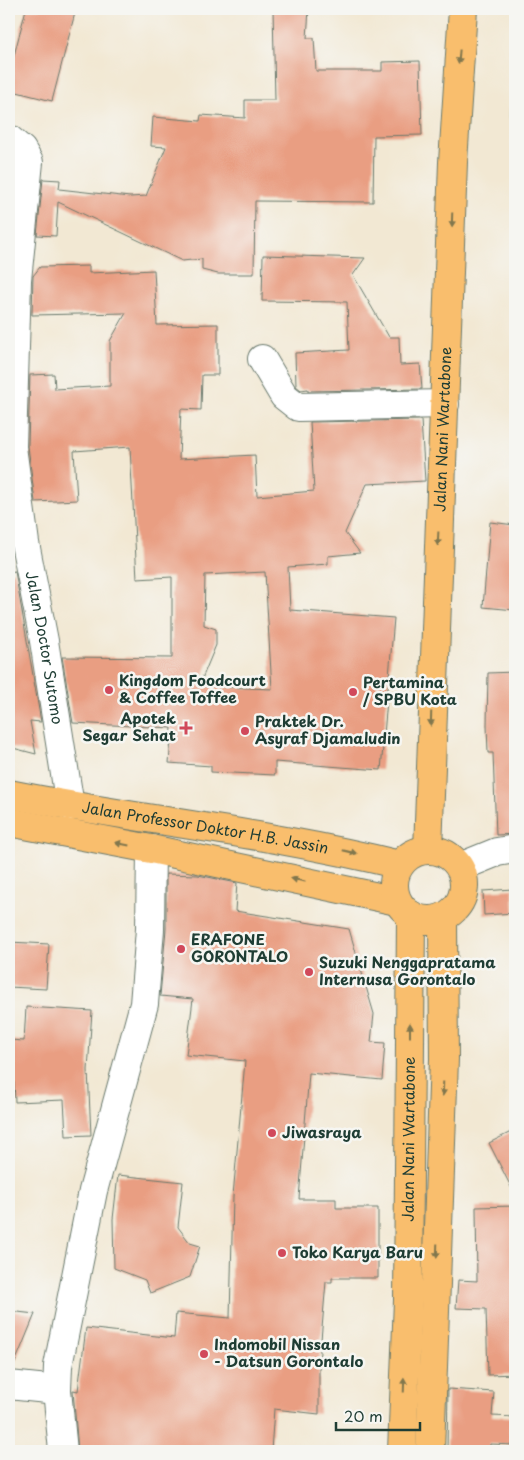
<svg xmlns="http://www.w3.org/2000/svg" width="524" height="1460" font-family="'Playpen Sans',sans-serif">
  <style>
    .green { fill: #76ca8e; stroke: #4a8461 }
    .building { fill: #e99e82; fill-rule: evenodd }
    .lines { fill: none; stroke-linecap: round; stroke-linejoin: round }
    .minor-casing { stroke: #69796c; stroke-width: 30 }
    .major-casing { stroke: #69796c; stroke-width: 30 }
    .highway-casing { stroke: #69796c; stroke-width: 30 }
    .minor { stroke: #fff; stroke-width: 28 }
    .major { stroke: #f9be6d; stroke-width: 28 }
    .highway { stroke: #f9be6d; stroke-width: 28 }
    .oneway { fill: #81774e }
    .poi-dot { fill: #d1495b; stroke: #f6f6f2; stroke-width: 2 }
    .labels { text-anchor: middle; stroke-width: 5; stroke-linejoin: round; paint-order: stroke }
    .street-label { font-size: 15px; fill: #1f3d34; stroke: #f6f6f2 }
    .poi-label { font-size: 15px; font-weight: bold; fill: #1f3d34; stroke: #f6f6f2; text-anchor: start }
  </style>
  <rect width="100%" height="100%" fill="#f6f6f2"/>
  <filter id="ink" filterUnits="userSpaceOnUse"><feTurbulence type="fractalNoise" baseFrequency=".02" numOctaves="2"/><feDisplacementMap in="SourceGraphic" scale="10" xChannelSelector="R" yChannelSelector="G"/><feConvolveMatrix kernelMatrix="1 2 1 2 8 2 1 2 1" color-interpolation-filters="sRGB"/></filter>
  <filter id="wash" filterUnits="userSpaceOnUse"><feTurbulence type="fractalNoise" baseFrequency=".0096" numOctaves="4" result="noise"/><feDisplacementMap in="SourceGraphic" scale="20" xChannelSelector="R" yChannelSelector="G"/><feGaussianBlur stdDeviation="1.12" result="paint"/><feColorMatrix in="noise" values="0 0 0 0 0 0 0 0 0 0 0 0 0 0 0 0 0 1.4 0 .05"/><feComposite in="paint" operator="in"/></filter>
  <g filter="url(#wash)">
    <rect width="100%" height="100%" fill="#f2e8d3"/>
    <polygon class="green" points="515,9 515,118 510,118"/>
    <g id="blocks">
      <g class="building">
        <polygon points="26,9 76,9 52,101 9,90 9,75"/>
        <polygon points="273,9 309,9 307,38 314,38 316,71 382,71 382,62 420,61 422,135 374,136 373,202 255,201 254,274 218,274 202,270 202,259 182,261 58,202 56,236 37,235 43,179 60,180 59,189 130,197 146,196 166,147 151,146 153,117 200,121 201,115 245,118 245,100 275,100"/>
        <polygon points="263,255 365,258 353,275 389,337 399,337 400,365 420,364 422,389 308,391 308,389 301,390 296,386 295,353 349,350 347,302 262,301"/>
        <path d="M89,266v7l65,-3 3,55 61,-1v51h-16l-1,35 -20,-1 -2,50 76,-4 2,41 57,-5 -4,-69 111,-2 4,61 -58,3 -22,49 15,20 -32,3v8l-40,3 2,43 104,8 -13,152 -106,-8v13l-64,-3v-6l-42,-3 3,-35 -99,-5 -11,-66 110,1v-81l-35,2 -7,-132 -56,4 3,49 -42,2 -7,-56 2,-71 24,-1 1,15 55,-3v-45l16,-28 -94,2 1,-39 7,-9zM265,572l7,117 -73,-3 17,-41v-16l-12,-4 1,-50z"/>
        <polygon points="490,522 515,525 515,610 483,607"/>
        <polygon points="15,571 41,722 30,721 36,754 9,747 9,572"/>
        <polygon points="515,672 515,834 496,835 493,753 488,753 487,725 488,673"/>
        <polygon points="166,874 198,875 237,883 235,911 349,929 374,1014 371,1042 385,1043 382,1080 309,1073 299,1199 336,1199 336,1208 378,1208 378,1278 332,1278 332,1282 326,1282 319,1363 319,1414 274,1409 271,1451 78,1451 73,1390 78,1391 86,1328 174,1338 176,1313 230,1318 233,1196 245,1061 186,1055 193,999 160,996 166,929"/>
        <polygon points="513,889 514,913 484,915 483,891"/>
        <polygon points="9,942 49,944 46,989 9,987"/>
        <polygon points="26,1007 92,1011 88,1070 91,1135 66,1136 64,1100 15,1102 14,1080 9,1080 9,1040 24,1041"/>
        <polygon points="515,1130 515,1195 489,1143"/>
        <polygon points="118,1175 183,1182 178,1227 190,1243 200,1246 190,1277 150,1293 145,1280 114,1268 113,1219"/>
        <polygon points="515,1206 515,1374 488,1375 486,1309 456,1308 458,1280 477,1281 476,1207"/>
        <polygon points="9,1311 35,1314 12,1370 9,1370"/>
        <polygon points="448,1389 494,1392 492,1416 515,1417 515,1445 490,1444 489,1451 447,1451"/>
      </g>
    </g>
  </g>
  <g filter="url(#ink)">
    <use href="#blocks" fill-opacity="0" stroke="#69796c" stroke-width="1"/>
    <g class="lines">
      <g class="minor-casing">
        <g id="minor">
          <path id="s1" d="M9,139l13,11 7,12 -12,118 -5,167 13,96 19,98 26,165"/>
          <polyline points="262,359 284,396 298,407 445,404"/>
          <polyline points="460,867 497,852 515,849"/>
          <polyline points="9,1385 57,1390"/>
          <polyline points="63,1451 57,1390 58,1366 93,1191 144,1004 150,929 151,849"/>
        </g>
      </g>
      <g class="major-casing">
        <g id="major">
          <path id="s2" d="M428,850l25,-688 10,-153"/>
        </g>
      </g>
      <g class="highway-casing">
        <g id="highway">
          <path id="s3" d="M9,794c130,26 262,39 391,71"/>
          <polyline points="9,822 151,849 397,901"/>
          <circle cx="429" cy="885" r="35"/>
          <path id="s4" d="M402,1451l6,-151 3,-385"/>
          <polyline points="430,1451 444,1059 443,918"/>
        </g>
      </g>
      <use href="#minor" class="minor"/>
      <use href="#major" class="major"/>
      <use href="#highway" class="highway"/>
    </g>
    <defs><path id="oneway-solid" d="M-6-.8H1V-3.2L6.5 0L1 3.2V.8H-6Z" transform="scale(1.25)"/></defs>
    <g class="oneway">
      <use href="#oneway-solid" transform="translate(459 57) rotate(95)"/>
      <use href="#oneway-solid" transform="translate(452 220) rotate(92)"/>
      <use href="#oneway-solid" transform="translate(438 539) rotate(93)"/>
      <use href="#oneway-solid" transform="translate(431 719) rotate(92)"/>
      <use href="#oneway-solid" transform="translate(122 844) rotate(-169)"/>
      <use href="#oneway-solid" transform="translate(350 852) rotate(14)"/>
      <use href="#oneway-solid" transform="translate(298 880) rotate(-168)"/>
      <use href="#oneway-solid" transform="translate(410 1030) rotate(-90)"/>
      <use href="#oneway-solid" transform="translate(443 1089) rotate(92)"/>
      <use href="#oneway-solid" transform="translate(437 1251) rotate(92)"/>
      <use href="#oneway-solid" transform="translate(404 1385) rotate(-88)"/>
    </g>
  </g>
  <g class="poi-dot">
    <circle cx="109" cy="690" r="5"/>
    <circle cx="353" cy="692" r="5"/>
    <path d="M183.5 720.5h5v5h5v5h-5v5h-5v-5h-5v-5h5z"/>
    <circle cx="245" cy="731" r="5"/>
    <circle cx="181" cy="949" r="5"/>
    <circle cx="309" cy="972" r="5"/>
    <circle cx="272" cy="1133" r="5"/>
    <circle cx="282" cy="1253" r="5"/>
    <circle cx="204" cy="1354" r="5"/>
  </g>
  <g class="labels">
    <g class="street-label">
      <text dy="5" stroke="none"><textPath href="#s2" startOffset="421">Jalan Nani Wartabone</textPath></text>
      <text dy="5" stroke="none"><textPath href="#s1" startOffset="520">Jalan Doctor Sutomo</textPath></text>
      <text dy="5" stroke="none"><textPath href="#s3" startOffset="199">Jalan Professor Doktor H.B. Jassin</textPath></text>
      <text dy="5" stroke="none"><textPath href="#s4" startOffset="312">Jalan Nani Wartabone</textPath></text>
    </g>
    <g class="poi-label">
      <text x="119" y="686">Kingdom Foodcourt<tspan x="119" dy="17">&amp; Coffee Toffee</tspan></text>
      <text x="363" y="688">Pertamina<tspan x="363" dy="17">/ SPBU Kota</tspan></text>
      <text x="176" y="724" text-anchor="end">Apotek<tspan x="176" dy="17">Segar Sehat</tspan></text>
      <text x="255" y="727">Praktek Dr.<tspan x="255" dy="17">Asyraf Djamaludin</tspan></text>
      <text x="191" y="945">ERAFONE<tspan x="191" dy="17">GORONTALO</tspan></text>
      <text x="319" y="968">Suzuki Nenggapratama<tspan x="319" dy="17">Internusa Gorontalo</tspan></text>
      <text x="282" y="1138">Jiwasraya</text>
      <text x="292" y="1258">Toko Karya Baru</text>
      <text x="214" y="1350">Indomobil Nissan<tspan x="214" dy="17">- Datsun Gorontalo</tspan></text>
    </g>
  </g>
  <rect width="524" height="1460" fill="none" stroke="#f6f6f2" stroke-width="30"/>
  <path d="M336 1422v8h84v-8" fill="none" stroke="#1f3d34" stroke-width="2.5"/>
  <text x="344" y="1422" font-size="15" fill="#1f3d34" stroke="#f6f6f2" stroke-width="4" paint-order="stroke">20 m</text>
</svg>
